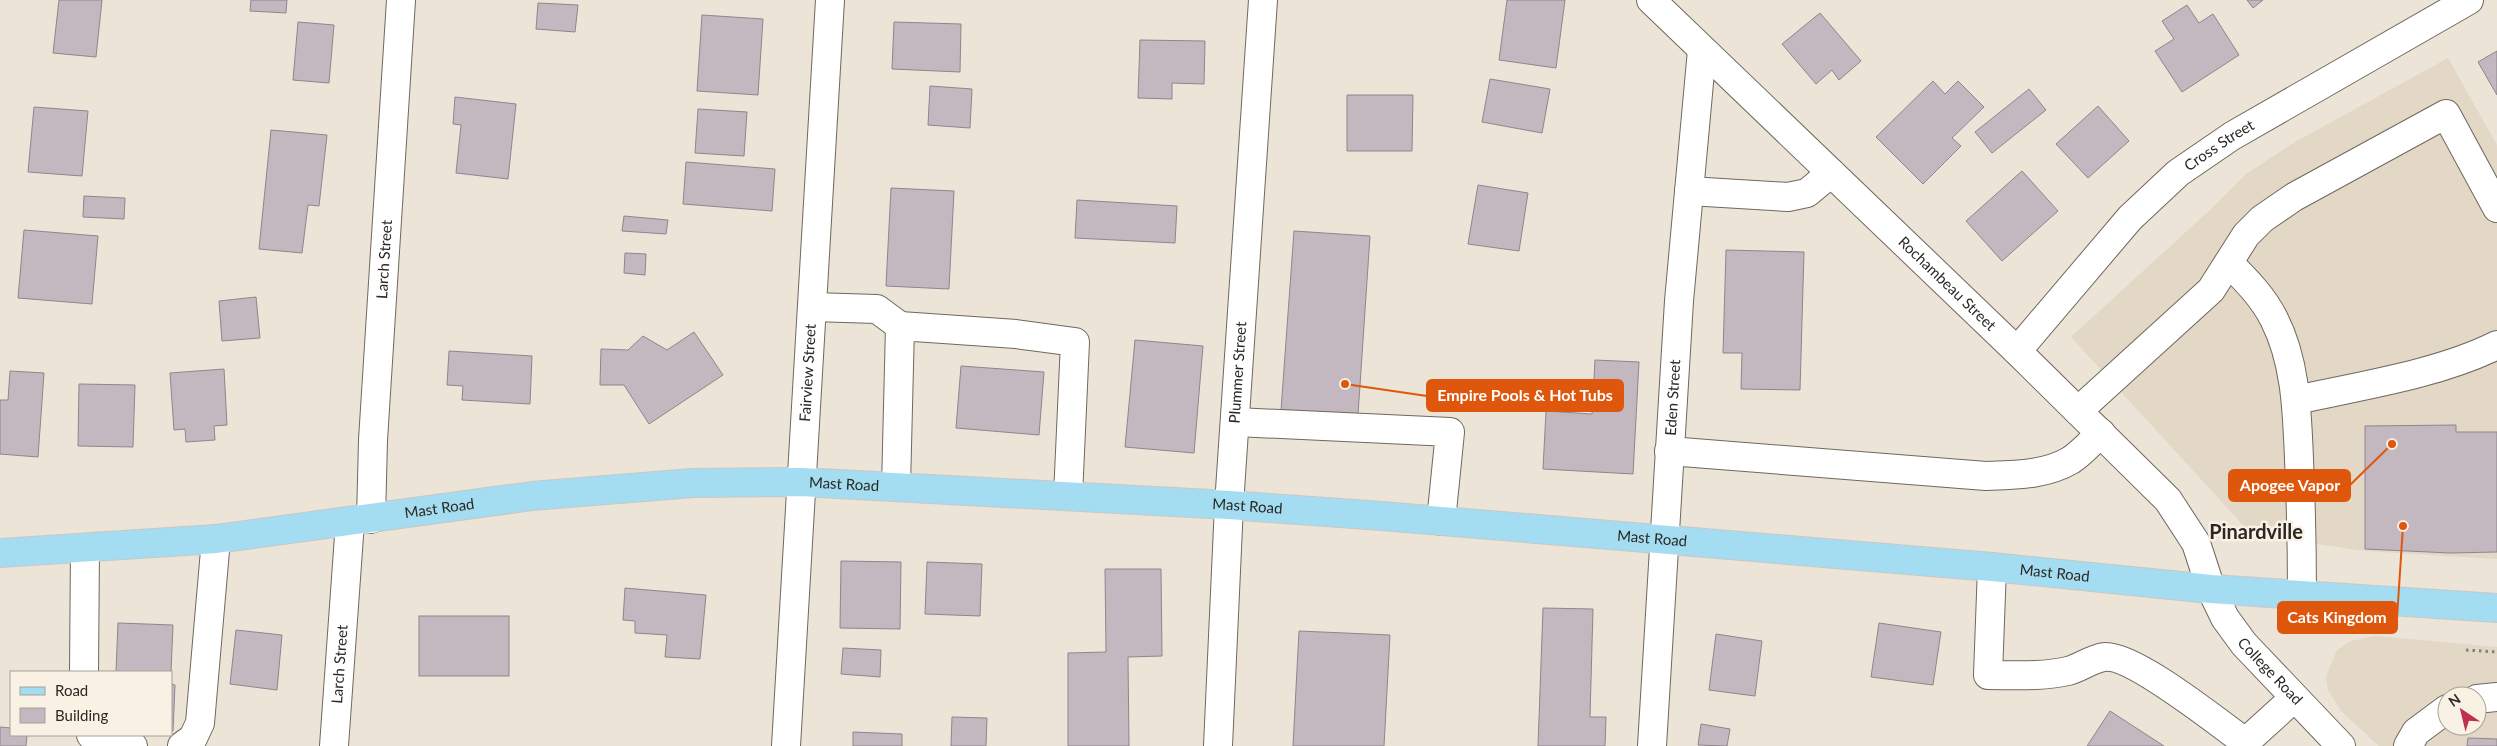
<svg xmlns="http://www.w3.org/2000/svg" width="2497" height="746" font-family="Lato,sans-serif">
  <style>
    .built { fill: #e3d7c5; fill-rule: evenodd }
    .building { fill: #c3b7c0; stroke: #90858d }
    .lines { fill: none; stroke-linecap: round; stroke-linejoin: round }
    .minor-casing { stroke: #6f685d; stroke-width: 30 }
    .major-casing { stroke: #c8c7c6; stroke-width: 30 }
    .path { stroke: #868178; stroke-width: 3; stroke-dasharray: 2.5 4; stroke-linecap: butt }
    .minor { stroke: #fff; stroke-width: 28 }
    .major { stroke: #a4ddf1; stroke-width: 28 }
    .labels { text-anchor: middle; stroke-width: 5; stroke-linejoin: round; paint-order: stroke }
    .street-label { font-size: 15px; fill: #2b2823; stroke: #f9f1e4 }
    .district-label { font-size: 20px; font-weight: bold; fill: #2b2823; stroke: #f9f1e4 }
    .leader { fill: none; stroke: #df570d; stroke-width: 2 }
    .callout-dot { fill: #df570d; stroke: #f9f1e4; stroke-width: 2 }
    .callout { fill: #df570d; stroke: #df570d; stroke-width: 2 }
    .callout-label { font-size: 16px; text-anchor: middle; font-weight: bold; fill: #fff }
  </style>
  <rect width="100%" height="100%" fill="#ebe4d7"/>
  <g class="built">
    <polygon points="2448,58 2497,145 2497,559 2366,551 2252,535 2071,337 2211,209 2246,174 2297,141"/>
    <path d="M2376,636l121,11v99h-118l-37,-34 -14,-22 -2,-13 11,-27 14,-9zM2447,696h30v30h-30z"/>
  </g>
  <g class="building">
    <polygon points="59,0 102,0 96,57 53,53"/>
    <polygon points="251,0 287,0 286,13 250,11"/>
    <polygon points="1507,0 1565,0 1556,68 1499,60"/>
    <polygon points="2247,0 2263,0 2253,8"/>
    <polygon points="538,3 578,5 575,32 536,29"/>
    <polygon points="2187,5 2199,23 2213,14 2239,55 2182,92 2155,51 2174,39 2162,21"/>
    <polygon points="1820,13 1861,61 1839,80 1832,70 1816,84 1782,44"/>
    <polygon points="702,15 763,19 758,95 697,91"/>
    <polygon points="298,22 334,25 329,83 293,80"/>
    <polygon points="894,22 961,24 960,72 892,69"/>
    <polygon points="1140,40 1205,41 1204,84 1172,83 1172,99 1138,98"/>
    <polygon points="2497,51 2497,95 2478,62"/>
    <polygon points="1490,79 1550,89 1542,133 1482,122"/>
    <polygon points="1933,81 1945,94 1958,81 1984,107 1952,138 1961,146 1923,184 1876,137"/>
    <polygon points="930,86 972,89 970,128 928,125"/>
    <polygon points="2029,89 2046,110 1992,153 1975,132"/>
    <polygon points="1347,95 1413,95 1412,151 1347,151"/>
    <polygon points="455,97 516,104 508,179 456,173 461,125 453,124"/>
    <polygon points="2098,106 2129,141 2088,178 2056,144"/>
    <polygon points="34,107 88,111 82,176 28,172"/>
    <polygon points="698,109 747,112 744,156 695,153"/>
    <polygon points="271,130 327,135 319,206 308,205 302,253 259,249"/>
    <polygon points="686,162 775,169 772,211 683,204"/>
    <polygon points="2022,171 2058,211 2002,261 1966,221"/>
    <polygon points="1478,185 1528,193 1519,251 1468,244"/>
    <polygon points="891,188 954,191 949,289 886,286"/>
    <polygon points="84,196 125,198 124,219 83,217"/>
    <polygon points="1077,200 1177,206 1175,243 1075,238"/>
    <polygon points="624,216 668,220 666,234 622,231"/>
    <polygon points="24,230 98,236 92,304 18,298"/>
    <polygon points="1294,231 1370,236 1358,415 1281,410"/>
    <polygon points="1726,250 1804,252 1800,390 1741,389 1742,353 1723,353"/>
    <polygon points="625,253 646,254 645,275 624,273"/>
    <polygon points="256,297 260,338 222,341 219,301"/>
    <polygon points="694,332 723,375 649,424 624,385 600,385 601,349 628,350 643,336 667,350"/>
    <polygon points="1135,340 1203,346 1194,453 1125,447"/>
    <polygon points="449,351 532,356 530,404 462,400 463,386 447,385"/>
    <polygon points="1595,360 1639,362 1633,474 1543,469 1546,411 1592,414"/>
    <polygon points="961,366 1044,372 1039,435 956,428"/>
    <polygon points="224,369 227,425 214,426 215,440 186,442 185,429 174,430 170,373"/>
    <polygon points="10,371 44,373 38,457 0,454 0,400 8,400"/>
    <polygon points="79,384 135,385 133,447 78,446"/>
    <polygon points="2456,425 2456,432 2497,432 2497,552 2450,553 2365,549 2365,426"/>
    <polygon points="841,561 901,562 900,629 840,628"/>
    <polygon points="927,562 982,564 980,616 925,614"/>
    <polygon points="1105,569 1161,569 1162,656 1128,657 1129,746 1068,746 1068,653 1106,652"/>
    <polygon points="625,588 706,595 700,659 665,657 667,635 635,633 635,621 623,620"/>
    <polygon points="1543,608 1593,609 1590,717 1606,717 1605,746 1538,746"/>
    <rect x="419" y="616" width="90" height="60"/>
    <polygon points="118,623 173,625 171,672 116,672"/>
    <polygon points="1879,623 1941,632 1933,685 1871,677"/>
    <polygon points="236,630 282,635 277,690 230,684"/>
    <polygon points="1299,631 1390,635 1384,746 1293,746"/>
    <polygon points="1716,634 1762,641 1755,696 1709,690"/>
    <polygon points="843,648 881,650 880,677 841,674"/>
    <polygon points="171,684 175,685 173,731 171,731"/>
    <polygon points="2110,711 2164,746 2087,746"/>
    <polygon points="952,717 987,718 986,746 951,746"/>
    <polygon points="1701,724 1730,729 1727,746 1698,745"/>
    <polygon points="0,727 11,728 11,735 27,735 26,746 0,746"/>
    <polygon points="853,732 902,734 902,746 853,746"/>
    <polygon points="2468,738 2497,739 2497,746 2467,746"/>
  </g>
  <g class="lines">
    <g class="minor-casing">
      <g id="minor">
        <path id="s1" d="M1651,0l366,351 151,149 28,43 15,46 14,29 19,26 97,102"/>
        <polyline points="1689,191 1788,197 1807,193 1831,173"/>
        <path d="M2229,263c17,17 34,34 45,56 22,43 23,93 25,140 2,46 3,91 3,137"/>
        <polyline points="812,307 877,309 900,326"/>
        <path id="s2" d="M2017,351l113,-133 48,-45 54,-37 237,-136"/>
        <path d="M2296,400c64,-14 143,-26 201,-55"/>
        <polyline points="2078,411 2211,290 2246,235 2262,219 2294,197 2446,114 2497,208"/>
        <polyline points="1236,422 1450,432 1441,521"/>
        <path d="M1669,451l317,25c29,-1 60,-1 85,-16 11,-7 20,-18 30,-27"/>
        <polyline points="896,487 900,326 1016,334 1075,342 1068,496"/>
        <path id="s3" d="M371,519l2,-79 28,-440"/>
        <path d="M1992,567l-4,108c26,0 54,2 80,-4 12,-3 23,-12 36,-14 27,-4 112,64 137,82l9,-1 44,-40"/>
        <polyline points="84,672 85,548"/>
        <polyline points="2477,699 2497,697"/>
        <polyline points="91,735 98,742 133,746"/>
        <polyline points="182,746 193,738 200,723 216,539"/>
        <path id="s4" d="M334,746l16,-224"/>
        <path id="s5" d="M786,746l44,-746"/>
        <path id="s6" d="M1218,746l11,-241 34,-505"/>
        <path id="s7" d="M1652,746l27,-445 23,-251"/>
        <polyline points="2408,746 2416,732 2447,709"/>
      </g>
    </g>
    <g class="major-casing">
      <g id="major">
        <path id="s8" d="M0,553l216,-14 316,-43 161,-13 108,-1 428,23 153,11 610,51 219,22 286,19"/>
      </g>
    </g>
    <polyline class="path" points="2466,650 2497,652"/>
    <use href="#minor" class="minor"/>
    <use href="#major" class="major"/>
  </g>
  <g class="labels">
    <g class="street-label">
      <text dy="5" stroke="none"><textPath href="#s2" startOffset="290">Cross Street</textPath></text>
      <text dy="5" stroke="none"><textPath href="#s3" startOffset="260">Larch Street</textPath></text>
      <text dy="5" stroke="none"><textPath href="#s1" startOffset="410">Rochambeau Street</textPath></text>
      <text dy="5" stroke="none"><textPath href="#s5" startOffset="374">Fairview Street</textPath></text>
      <text dy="5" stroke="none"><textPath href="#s6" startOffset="374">Plummer Street</textPath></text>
      <text dy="5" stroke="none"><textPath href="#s7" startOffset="349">Eden Street</textPath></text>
      <text dy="5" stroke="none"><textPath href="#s8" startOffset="848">Mast Road</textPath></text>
      <text dy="5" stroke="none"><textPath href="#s8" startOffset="1252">Mast Road</textPath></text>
      <text dy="5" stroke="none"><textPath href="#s8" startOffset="442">Mast Road</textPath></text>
      <text dy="5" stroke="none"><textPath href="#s8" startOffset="1658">Mast Road</textPath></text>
      <text dy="5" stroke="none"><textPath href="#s8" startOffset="2062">Mast Road</textPath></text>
      <text dy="5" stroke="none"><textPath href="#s4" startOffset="82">Larch Street</textPath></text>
      <text dy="5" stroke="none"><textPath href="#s1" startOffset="921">College Road</textPath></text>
    </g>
    <g class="district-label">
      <text x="2256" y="539">Pinardville</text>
    </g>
  </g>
  <path class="leader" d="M1345 384L1427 396M2392 444L2350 485M2403 526L2397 618"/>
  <g class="callout-dot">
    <circle cx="1345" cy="384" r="5"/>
    <circle cx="2392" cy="444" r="5"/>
    <circle cx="2403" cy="526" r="5"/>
  </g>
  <g class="callout">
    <rect x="1427" y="380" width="196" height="31" rx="5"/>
    <rect x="2229" y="470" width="121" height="31" rx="5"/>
    <rect x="2278" y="602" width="119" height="31" rx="5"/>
  </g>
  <g class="callout-label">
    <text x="1525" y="401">Empire Pools &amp; Hot Tubs</text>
    <text x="2290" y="491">Apogee Vapor</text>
    <text x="2337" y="623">Cats Kingdom</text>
  </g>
  <rect x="10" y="671" width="162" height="65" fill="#f9f1e4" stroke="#a7a197"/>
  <rect x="20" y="687" width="25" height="8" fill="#a4ddf1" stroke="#a7a197"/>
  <text x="55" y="696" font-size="15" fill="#2b2823">Road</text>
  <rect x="20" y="708" width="25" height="15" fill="#c3b7c0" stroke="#a7a197"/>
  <text x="55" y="721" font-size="15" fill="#2b2823">Building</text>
  <g transform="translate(2462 711) rotate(325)"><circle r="24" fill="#f9f1e4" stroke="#a7a197"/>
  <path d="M0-4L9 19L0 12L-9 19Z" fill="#c02f4e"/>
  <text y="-8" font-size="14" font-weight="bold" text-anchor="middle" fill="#2b2823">N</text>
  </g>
</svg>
